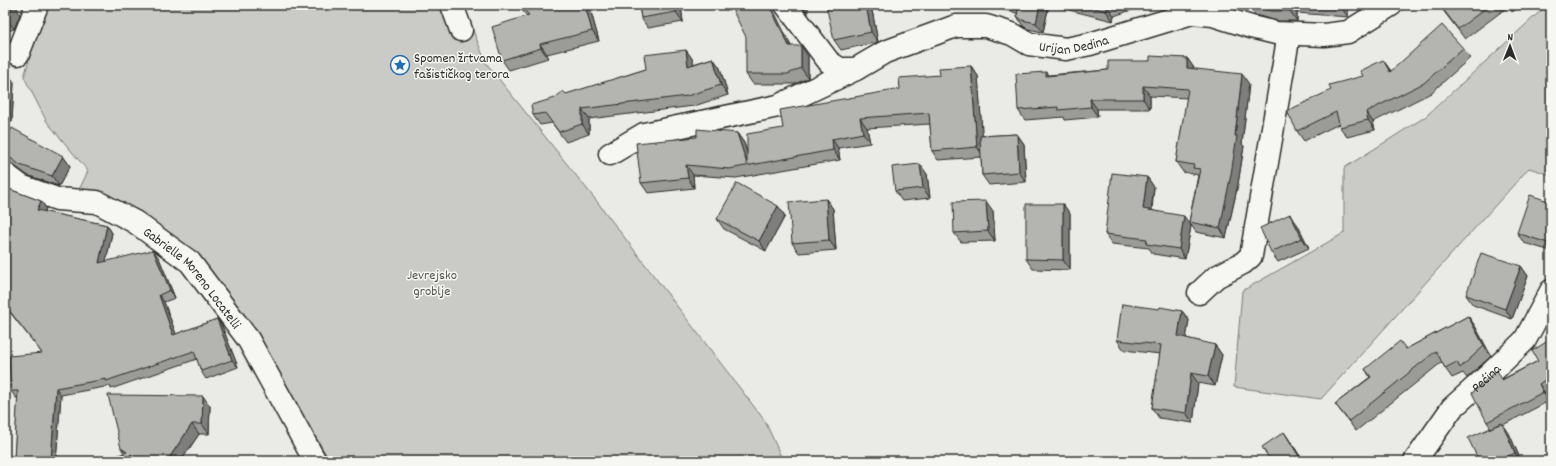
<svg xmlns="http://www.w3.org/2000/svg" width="1556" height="466" font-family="Dekko,sans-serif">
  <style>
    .green { fill: #cacac7; stroke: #7a7a79 }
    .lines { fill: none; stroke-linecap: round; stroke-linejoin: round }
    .minor-casing { stroke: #2b2b2b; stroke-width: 25 }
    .minor { stroke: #f6f6f2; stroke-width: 22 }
    .wall { fill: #9b9b98; stroke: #2b2b2b }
    .shaded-wall { fill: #7e7e7c; stroke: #2b2b2b }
    .building { fill: #b4b4b1; stroke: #2b2b2b }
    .labels { text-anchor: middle; stroke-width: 3; stroke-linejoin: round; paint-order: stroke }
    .street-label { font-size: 14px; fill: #2b2b2b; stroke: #f6f6f2 }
    .poi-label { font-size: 14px; fill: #2b2b2b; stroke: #f6f6f2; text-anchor: start }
    .park-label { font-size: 14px; fill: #535352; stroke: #f6f6f2 }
  </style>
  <rect width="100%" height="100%" fill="#eaeae6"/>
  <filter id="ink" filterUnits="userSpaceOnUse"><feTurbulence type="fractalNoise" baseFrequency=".025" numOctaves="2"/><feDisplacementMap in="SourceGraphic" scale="8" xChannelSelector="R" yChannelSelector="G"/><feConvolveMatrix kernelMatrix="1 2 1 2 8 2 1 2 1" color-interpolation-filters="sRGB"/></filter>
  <g filter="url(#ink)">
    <g class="green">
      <polygon points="45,5 463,5 486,63 595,199 765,421 783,461 330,461 237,306 201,263 77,194 88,171 47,122 24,77"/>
      <polygon points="1547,5 1551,5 1551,175 1529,168 1321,399 1234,387 1242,291 1344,233 1344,168 1425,117"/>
    </g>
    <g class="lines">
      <g class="minor-casing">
        <g id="minor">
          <polyline points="452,5 461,30"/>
          <path id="s1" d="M786,5l43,57 11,7h16l29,-17 71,-26h30l26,8 17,10 37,5 24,-5 102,-31 21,2 38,12 25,6 48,2 24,-3 43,-27"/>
          <polyline points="18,54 37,5"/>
          <polyline points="610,154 644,134 778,106 856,69"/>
          <path id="s2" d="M5,174l16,12 36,13 40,3 38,20 55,40 58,77 67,122"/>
          <polyline points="1199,293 1216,277 1243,263 1251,256 1289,34"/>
          <path id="s3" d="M1415,461l37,-53 39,-35 34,-33 26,-49"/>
        </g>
      </g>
      <use href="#minor" class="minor"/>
    </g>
    <g class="wall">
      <polygon points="5,5 20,15 14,29 5,32"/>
      <polygon points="517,5 589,5 599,41 547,54 548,58 509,70 502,60 527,16"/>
      <polygon points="639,5 681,5 683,22 648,28 641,18"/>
      <polygon points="871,5 878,42 841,50 834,40"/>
      <polygon points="983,5 1146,5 1114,16 1113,21 1049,5 1043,32 1028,29 1023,26 1017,16 1017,13"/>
      <polygon points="1248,5 1348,5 1348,17 1297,13 1297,21 1278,21 1255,15"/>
      <polygon points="1439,5 1522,5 1512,12 1509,6 1465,39"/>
      <polygon points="791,46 808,56 808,78 795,84 753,84 746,74"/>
      <polygon points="1463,48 1470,58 1431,93 1373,122 1375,130 1347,137 1340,127 1339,124 1304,141 1297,131 1383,60 1391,71"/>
      <polygon points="686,50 693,60 693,64 713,58 720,68 728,95 694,106 589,119 589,134 566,142 552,123 540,125 533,115 555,98 646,69"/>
      <polygon points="1187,58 1194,68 1194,69 1249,84 1242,144 1244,146 1238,184 1226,238 1196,232 1189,222 1198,175 1183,172 1176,162 1187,98 1150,96 1150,109 1097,109 1098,117 1065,120 1064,117 1025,120 1018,110 1046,72 1048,75 1108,70 1150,61"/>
      <polygon points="971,66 978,76 982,136 1017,134 1024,144 1026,182 989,185 982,175 981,157 938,160 932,151 930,124 867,128 870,143 838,148 840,160 736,178 693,175 694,188 648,193 641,183 697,137 737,133 744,143 747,152 783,128 900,89 940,75"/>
      <polygon points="5,72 14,82 12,122 5,121"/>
      <polygon points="5,141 63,156 70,166 59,186 27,175 12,164 6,162 5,160"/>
      <polygon points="927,174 930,198 902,201 895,191"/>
      <polygon points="1147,177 1154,187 1152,210 1191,226 1185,259 1153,254 1149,248 1112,244 1105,234"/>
      <polygon points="5,186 9,189 41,201 46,208 45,212 107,225 112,233 106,262 159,258 175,298 164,302 176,334 217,319 222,326 238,367 206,379 201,371 197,359 111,389 110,386 61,395 56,461 15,461 14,459 18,398 16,398 11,391 42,353 5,306"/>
      <polygon points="826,199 833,209 836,250 799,253 792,243"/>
      <polygon points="1551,202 1551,251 1524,243 1517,233"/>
      <polygon points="1063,204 1070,214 1070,270 1033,269 1026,259"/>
      <polygon points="778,206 785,216 766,251 724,229 717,219"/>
      <polygon points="993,211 995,241 961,242 954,233"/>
      <polygon points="1297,224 1309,248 1278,262 1271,252"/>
      <polygon points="1521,266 1528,276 1512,319 1473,305 1466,295"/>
      <polygon points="1159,309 1182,311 1189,320 1186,338 1215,345 1222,355 1215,386 1198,383 1193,423 1159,418 1152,408 1160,354 1124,350 1117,340"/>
      <polygon points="1468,316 1475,326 1491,356 1467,378 1463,373 1452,378 1445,368 1442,362 1356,431 1335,404 1370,377 1365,369 1406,349"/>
      <polygon points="1551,339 1551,389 1545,393 1549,401 1503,425 1509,433 1521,461 1479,461 1491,428 1487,422 1503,379 1538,361"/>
      <polygon points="210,406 209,434 199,434 181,461 104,461 124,453 121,448"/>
      <polygon points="1291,442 1303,461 1271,461"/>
    </g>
    <g class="shaded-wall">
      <polygon points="12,5 16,5 20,15 14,29 7,19"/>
      <polygon points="585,5 589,5 599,41 592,31"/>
      <polygon points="675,5 681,5 683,22 676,12"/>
      <polygon points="769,5 771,5 796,56 789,46"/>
      <polygon points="802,5 808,5 808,14"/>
      <polygon points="866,5 871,5 878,42 871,32"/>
      <polygon points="1040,5 1049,5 1043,32 1036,23"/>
      <polygon points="1290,5 1291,5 1297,13 1297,21 1290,11"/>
      <polygon points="1341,5 1348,5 1348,17 1341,7"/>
      <polygon points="1108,6 1114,16 1113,21 1106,11"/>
      <polygon points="540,44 547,54 548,58 541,48"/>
      <polygon points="801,46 808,56 808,78 801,68"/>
      <polygon points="686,50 693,60 695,76 688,66"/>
      <polygon points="713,58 720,68 728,95 721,85"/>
      <polygon points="1187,58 1194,68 1194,78 1187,68"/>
      <polygon points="1383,60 1390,70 1397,82 1390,72"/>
      <polygon points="971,66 978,76 984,157 977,147"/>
      <polygon points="7,72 14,82 12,122 5,112"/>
      <polygon points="1242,74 1249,84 1242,144 1244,146 1238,184 1226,238 1220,228 1235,136"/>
      <polygon points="1143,86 1150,96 1150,109 1143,99"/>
      <polygon points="1090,99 1097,109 1098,117 1091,107"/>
      <polygon points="582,109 589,119 589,134 582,124"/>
      <polygon points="1366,112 1373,122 1375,130 1368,120"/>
      <polygon points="860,118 867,128 870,143 863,133"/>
      <polygon points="737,133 744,143 751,165 747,164"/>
      <polygon points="1017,134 1024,144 1026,182 1019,172"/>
      <polygon points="832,139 838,148 840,160 833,150"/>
      <polygon points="63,156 70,166 59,186 52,176"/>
      <polygon points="920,164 927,174 930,198 923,188"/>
      <polygon points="686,165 693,175 694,188 688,178"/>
      <polygon points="1147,177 1154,187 1150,219 1143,209"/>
      <polygon points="826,199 833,209 836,250 829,240"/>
      <polygon points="41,201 46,208 42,217 37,210"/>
      <polygon points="986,201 993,211 995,241 988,231"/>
      <polygon points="1063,204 1070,214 1070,270 1063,260"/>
      <polygon points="778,206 785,216 766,251 759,241"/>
      <polygon points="1290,214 1297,224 1309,248 1302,238"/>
      <polygon points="1184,216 1191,226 1185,259 1179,249"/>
      <polygon points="107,225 112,233 104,271 99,263"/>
      <polygon points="153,250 159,258 175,298 170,290"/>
      <polygon points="1521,266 1528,276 1512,319 1505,309"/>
      <polygon points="159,295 164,302 179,342 173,335"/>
      <polygon points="1182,311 1189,320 1185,346 1178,336"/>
      <polygon points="1468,316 1475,326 1491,356 1484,346"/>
      <polygon points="217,319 222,326 238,367 232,360"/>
      <polygon points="1215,345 1222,355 1215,386 1208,376"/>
      <polygon points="1191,373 1198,383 1193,423 1186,413"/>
      <polygon points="1539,384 1545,393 1549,401 1543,392"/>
      <polygon points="56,388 61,395 56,461 51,461"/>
      <polygon points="203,396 210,406 209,434 202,424"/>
      <polygon points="1502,423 1509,433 1521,461 1515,453"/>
      <polygon points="192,424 199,434 181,461 167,461"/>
      <polygon points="1284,432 1291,442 1303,461 1300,458"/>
      <polygon points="131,454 135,461 128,461"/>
    </g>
    <g class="building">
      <polygon points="5,5 13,5 7,19 5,20"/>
      <polygon points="520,5 585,5 592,31 540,44 541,48 502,60 492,27 529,15"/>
      <polygon points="639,5 675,5 676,12 641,18"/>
      <polygon points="730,5 769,5 789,46 801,46 801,68 788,74 746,74 746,37"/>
      <polygon points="826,5 866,5 871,32 834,40"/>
      <polygon points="1017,5 1040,5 1036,23 1022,20 1017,16 1019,5"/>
      <polygon points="1082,5 1111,5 1108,6 1106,11"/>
      <polygon points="1248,5 1290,5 1290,11 1271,11"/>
      <polygon points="1313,5 1341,5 1341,7"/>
      <polygon points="1440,5 1490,5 1458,29"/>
      <polygon points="1442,25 1463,48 1424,83 1366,112 1368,120 1340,127 1336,112 1297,131 1287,111 1331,90 1329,85 1363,76 1360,71 1383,60 1390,72"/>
      <polygon points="686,50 688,66 713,58 721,85 687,96 582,109 582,124 559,132 545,113 533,115 531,105 555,98 563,91 566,94 646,69 644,55"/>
      <polygon points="1150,56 1187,58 1187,68 1242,74 1235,136 1237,136 1231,174 1220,228 1189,222 1200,169 1193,168 1194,165 1176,162 1188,89 1143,86 1143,99 1090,99 1091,107 1058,110 1058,107 1018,110 1016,74 1046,72 1046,76 1108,70 1108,61 1150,61"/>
      <polygon points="971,66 977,147 932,151 929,113 860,118 863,133 832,139 833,150 729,169 686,165 688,178 641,183 636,143 697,137 697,129 737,133 747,164 747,134 783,128 780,110 900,89 899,78 940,75 939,68"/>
      <polygon points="5,72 7,72 5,111"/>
      <polygon points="12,128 63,156 52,176 20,165 5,154 5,141"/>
      <polygon points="1017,134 1019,172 982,175 980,136"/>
      <polygon points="920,164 923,188 895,191 892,167"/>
      <polygon points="1112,173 1147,177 1143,209 1184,216 1179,249 1146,244 1147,239 1105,234"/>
      <polygon points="737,183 778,206 759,241 717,219"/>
      <polygon points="5,186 9,189 41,201 37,210 107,225 99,263 153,250 170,290 159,295 173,335 217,319 232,360 201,371 194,351 106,381 106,379 56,388 51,461 14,459 18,391 11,391 9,356 42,353 5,305"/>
      <polygon points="1530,195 1551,202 1551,244 1517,233"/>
      <polygon points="826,199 829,240 792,243 789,202"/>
      <polygon points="986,201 988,231 954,233 953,202"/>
      <polygon points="1026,204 1063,204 1063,260 1026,259"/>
      <polygon points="1290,214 1302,238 1271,252 1260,228"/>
      <polygon points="1481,253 1521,266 1505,309 1466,295"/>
      <polygon points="1122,304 1159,309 1160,307 1182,311 1178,336 1215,345 1208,376 1191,373 1186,413 1152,408 1161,345 1117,340"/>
      <polygon points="1468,316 1484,346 1460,368 1457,362 1445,368 1436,351 1349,421 1335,404 1371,377 1365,369 1400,341 1406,349"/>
      <polygon points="1551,339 1551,376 1539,384 1543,392 1487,422 1472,393 1497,370 1502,380 1538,361 1532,351"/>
      <polygon points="108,395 203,396 202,424 192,424 167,461 141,461 131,454 128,461 104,461 127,452 121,448"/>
      <polygon points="1502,423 1515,453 1497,461 1479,461 1468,438"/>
      <polygon points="1284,432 1300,458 1295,461 1271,461 1262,447"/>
    </g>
  </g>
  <defs>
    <g id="sight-ring" transform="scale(1)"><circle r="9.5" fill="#f6f6f2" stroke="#1f6fb2" stroke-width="1.5"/><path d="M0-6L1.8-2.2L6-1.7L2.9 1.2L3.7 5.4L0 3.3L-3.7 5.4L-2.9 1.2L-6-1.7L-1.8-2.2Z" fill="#1f6fb2"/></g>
  </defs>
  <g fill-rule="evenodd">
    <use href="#sight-ring" x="400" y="65"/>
  </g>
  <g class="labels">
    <g class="street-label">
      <text dy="5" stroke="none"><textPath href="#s1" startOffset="332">Urijan Dedina</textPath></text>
      <text dy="5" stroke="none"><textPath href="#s2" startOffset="222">Gabrielle Moreno Locatelli</textPath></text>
      <text dy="5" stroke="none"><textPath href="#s3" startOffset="110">Pećina</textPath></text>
    </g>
    <g class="poi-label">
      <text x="414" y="62">Spomen žrtvama<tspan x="414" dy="16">fašističkog terora</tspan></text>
    </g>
    <g class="park-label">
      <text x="432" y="279">Jevrejsko<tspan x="432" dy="16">groblje</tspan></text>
    </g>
  </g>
  <rect width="1556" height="466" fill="none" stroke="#f6f6f2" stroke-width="20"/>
  <rect x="10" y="10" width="1536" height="446" fill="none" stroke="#2b2b2b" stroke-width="1.5" filter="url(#ink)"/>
  <g transform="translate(1510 46) rotate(1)" stroke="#f6f6f2" stroke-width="3" paint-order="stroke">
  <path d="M0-3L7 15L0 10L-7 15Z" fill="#2b2b2b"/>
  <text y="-6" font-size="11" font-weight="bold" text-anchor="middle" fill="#2b2b2b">N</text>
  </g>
</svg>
